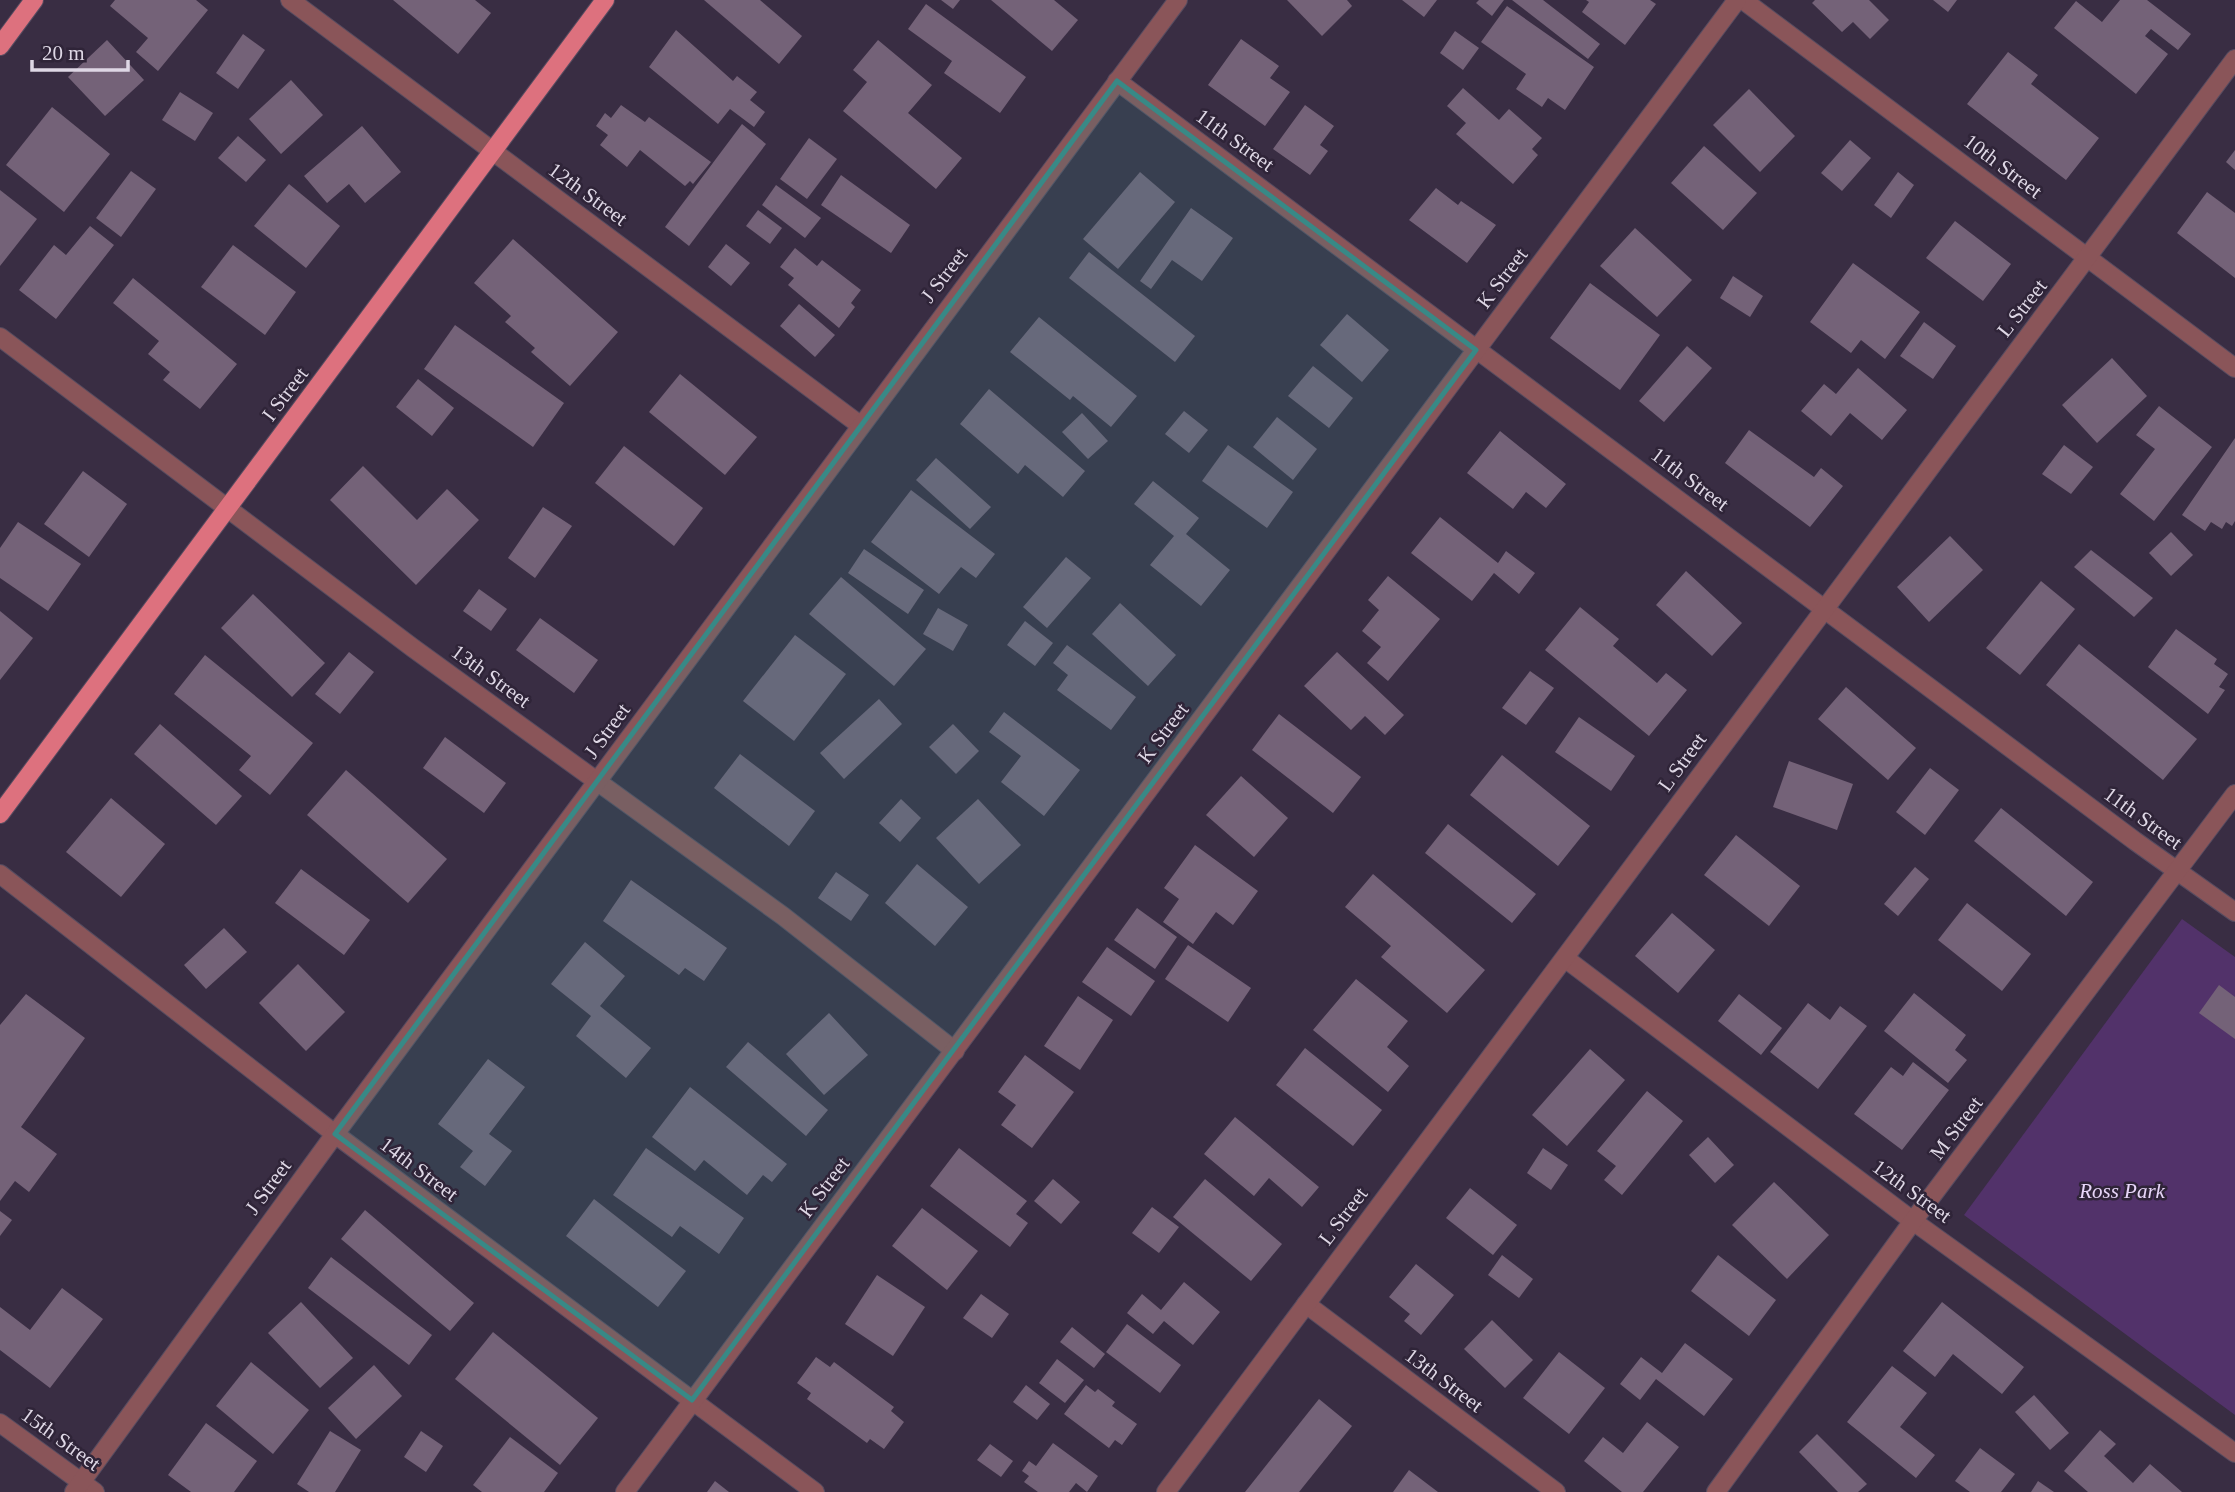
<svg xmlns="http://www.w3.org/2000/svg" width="2235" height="1492" font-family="Georgia,serif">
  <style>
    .green { fill: #52326a }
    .building { fill: #746278 }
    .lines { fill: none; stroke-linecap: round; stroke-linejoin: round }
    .minor-casing { stroke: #574c60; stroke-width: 20 }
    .major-casing { stroke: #574c60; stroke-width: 20 }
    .minor { stroke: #8a5559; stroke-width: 18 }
    .major { stroke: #dd717e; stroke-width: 18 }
    .marked { fill: #388986; fill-opacity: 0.2; stroke: #388986; stroke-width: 5; stroke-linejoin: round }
    .labels { text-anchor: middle; stroke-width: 5; stroke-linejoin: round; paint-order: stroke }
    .street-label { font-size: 21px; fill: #ded7e5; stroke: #2f2438 }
    .park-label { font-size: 21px; font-style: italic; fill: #e7d5f8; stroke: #2f2438 }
  </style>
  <rect width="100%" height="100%" fill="#392d43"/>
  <polygon class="green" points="2182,919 2235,957 2235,1415 1964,1215"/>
  <g class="building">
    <polygon points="115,0 196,0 208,10 158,71 136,52 148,38 110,6"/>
    <polygon points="393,0 475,0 491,13 458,54"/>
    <polygon points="704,0 760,0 802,36 779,64"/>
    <polygon points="941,0 960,0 953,9"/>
    <polygon points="991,0 1054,0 1078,20 1052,51"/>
    <polygon points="1287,0 1347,0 1352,6 1322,36"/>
    <polygon points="1402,0 1437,0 1424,17"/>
    <polygon points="1479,0 1504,0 1492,16 1476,3"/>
    <polygon points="1512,0 1543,0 1600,44 1588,59"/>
    <polygon points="1586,0 1650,0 1656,4 1625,45 1582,12 1589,2"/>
    <polygon points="1815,0 1869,0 1889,20 1870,39 1853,22 1842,32 1812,3"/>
    <polygon points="1933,0 1957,0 1948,12"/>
    <polygon points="2120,0 2147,0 2191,34 2178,50 2151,29 2145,36 2168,54 2136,94 2054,28 2076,1 2102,22"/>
    <polygon points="926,4 1026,77 1000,113 944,73 952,61 908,29"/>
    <polygon points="1507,6 1594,67 1565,110 1548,98 1542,107 1516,89 1526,74 1481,42"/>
    <polygon points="676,30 733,81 737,76 757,92 750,100 765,112 754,127 730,109 718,124 649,67"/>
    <polygon points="1455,31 1479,48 1463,70 1440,53"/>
    <polygon points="243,34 265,50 238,89 216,73"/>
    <polygon points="1241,39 1279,66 1270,78 1290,92 1265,126 1208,85"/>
    <polygon points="107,40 144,80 105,116 68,77"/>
    <polygon points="878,40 932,85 908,113 962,158 936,189 843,111 867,82 853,70"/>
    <polygon points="2008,52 2038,75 2031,84 2099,138 2066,180 1967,104"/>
    <polygon points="291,80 323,115 281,154 249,119"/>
    <polygon points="1463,88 1499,120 1509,109 1542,138 1532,149 1538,155 1513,184 1456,134 1466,123 1447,106"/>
    <polygon points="1749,89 1795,136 1760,172 1713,125"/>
    <polygon points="180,92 213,113 195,141 162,120"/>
    <polygon points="621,105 645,122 649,117 711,162 693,184 690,181 685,186 640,150 627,167 600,145 608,135 596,126 605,113 611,118"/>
    <polygon points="1305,105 1334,126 1320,145 1328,151 1310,175 1273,149"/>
    <polygon points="52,107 110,154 64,212 6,165"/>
    <polygon points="742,124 766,144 689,246 665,227"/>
    <polygon points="362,126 401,172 365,203 349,184 327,203 304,176"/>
    <polygon points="238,136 266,160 246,182 218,158"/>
    <polygon points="809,138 837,159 807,199 780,179"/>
    <polygon points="1850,140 1871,158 1842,191 1821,173"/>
    <polygon points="1704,146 1757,193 1723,230 1671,183"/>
    <polygon points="2235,150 2235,170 2226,162"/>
    <polygon points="131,171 156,189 121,237 96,218"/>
    <polygon points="1140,172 1175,202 1118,269 1083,239"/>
    <polygon points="1898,172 1914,185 1891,218 1874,205"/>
    <polygon points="841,175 910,225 891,253 821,205"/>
    <polygon points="289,184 340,226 306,268 254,226"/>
    <polygon points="776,185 821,218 805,238 762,205"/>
    <polygon points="1436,188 1458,205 1461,201 1496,225 1467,263 1409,220"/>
    <polygon points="0,190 37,219 0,266"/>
    <polygon points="2207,192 2235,213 2235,278 2177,233"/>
    <polygon points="1191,208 1233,238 1202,281 1172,260 1151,289 1140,281"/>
    <polygon points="758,210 782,228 770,244 746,226"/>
    <polygon points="1955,221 2011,264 1983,301 1926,258"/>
    <polygon points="90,226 114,245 56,319 19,290 54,245 66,255"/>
    <polygon points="1635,228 1692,280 1657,317 1600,266"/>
    <polygon points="513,239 618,332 570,386 531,352 535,348 505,322 511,316 474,283"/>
    <polygon points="726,244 750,263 731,286 708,267"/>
    <polygon points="233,245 296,292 265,335 201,287"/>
    <polygon points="795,248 817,266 822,260 861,290 851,303 855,307 839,328 788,285 794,278 780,267"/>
    <polygon points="1089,252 1195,336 1175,362 1069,278"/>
    <polygon points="1853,263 1920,312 1885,359 1861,340 1851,353 1810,322"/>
    <polygon points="1733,276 1763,296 1750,317 1720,298"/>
    <polygon points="133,278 237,364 200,409 163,380 170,372 148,354 159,341 113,303"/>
    <polygon points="1590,283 1660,335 1620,390 1550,338"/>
    <polygon points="799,304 835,335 815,357 780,326"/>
    <polygon points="1347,314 1389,350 1362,382 1320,345"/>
    <polygon points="1039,317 1137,396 1111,427 1073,396 1070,400 1010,352"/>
    <polygon points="1924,322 1956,346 1933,379 1900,356"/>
    <polygon points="455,325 564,403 533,447 424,369"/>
    <polygon points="1687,346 1712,368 1664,422 1639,401"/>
    <polygon points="2112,358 2147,396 2097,443 2062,405"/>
    <polygon points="1313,366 1353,398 1329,428 1288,396"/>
    <polygon points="1858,368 1907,410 1882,440 1850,413 1831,436 1801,411 1824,384 1836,394"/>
    <polygon points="680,374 757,437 725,475 649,412"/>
    <polygon points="418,379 454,408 432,436 396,407"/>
    <polygon points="989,389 1085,471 1063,497 1025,465 1018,474 960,424"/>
    <polygon points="2159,406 2212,447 2154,521 2120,494 2155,449 2136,435"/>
    <polygon points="1184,411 1208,430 1189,453 1165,434"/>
    <polygon points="1082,413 1108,441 1088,459 1062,432"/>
    <polygon points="1277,417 1317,449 1293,480 1253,447"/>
    <polygon points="1749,430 1814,477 1821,468 1843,486 1810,527 1725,463"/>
    <polygon points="1500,431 1566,484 1546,508 1526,492 1513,509 1467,473"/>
    <polygon points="2235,438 2235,521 2232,526 2226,522 2222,529 2211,522 2205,531 2182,515"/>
    <polygon points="1228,445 1293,492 1267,528 1202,481"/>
    <polygon points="2064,445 2093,467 2071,494 2042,474"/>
    <polygon points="624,446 703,508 674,546 595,483"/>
    <polygon points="936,458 991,507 970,529 916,480"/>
    <polygon points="363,466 417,520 447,489 479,520 416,585 330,500"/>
    <polygon points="83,471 127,504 89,557 44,524"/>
    <polygon points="1153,481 1199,518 1186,534 1230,570 1201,606 1150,565 1174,536 1134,504"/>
    <polygon points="911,490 995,554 976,578 961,567 939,594 871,542"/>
    <polygon points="543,507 572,526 535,578 508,558"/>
    <polygon points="1440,517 1498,563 1506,551 1535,573 1519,594 1494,573 1472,601 1411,553"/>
    <polygon points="18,522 81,564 48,611 0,578 0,548"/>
    <polygon points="2171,532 2193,555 2171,576 2149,553"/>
    <polygon points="1950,536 1983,570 1929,622 1897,587"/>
    <polygon points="864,549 924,590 908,614 848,573"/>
    <polygon points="2091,550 2153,598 2134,617 2074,567"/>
    <polygon points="1066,557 1091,578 1047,628 1023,607"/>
    <polygon points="1686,571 1742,623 1712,656 1656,605"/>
    <polygon points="1388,576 1440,619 1388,681 1367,663 1381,647 1362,631 1379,610 1368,600"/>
    <polygon points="841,577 926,649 894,686 809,614"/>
    <polygon points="2041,581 2075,609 2020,675 1986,648"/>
    <polygon points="479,589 507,609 491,631 463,611"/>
    <polygon points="253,594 325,663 292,697 221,628"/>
    <polygon points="1120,603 1176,655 1148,686 1092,634"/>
    <polygon points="1580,607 1619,639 1613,646 1657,683 1666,673 1687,690 1649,736 1545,650"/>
    <polygon points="938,608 968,625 953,651 923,634"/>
    <polygon points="0,611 33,638 0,680"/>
    <polygon points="540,618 598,660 574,693 516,650"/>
    <polygon points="1025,621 1053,643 1035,666 1007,645"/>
    <polygon points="2176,629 2217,659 2214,664 2228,674 2219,687 2225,690 2208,714 2148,667"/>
    <polygon points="795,635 846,674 794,741 743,701"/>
    <polygon points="2079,644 2197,739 2163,780 2046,685"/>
    <polygon points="1067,645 1136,697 1111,730 1057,690 1068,675 1053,663"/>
    <polygon points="349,652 374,672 340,714 315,694"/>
    <polygon points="1337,652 1404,715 1385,735 1365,716 1351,730 1304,686"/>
    <polygon points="205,655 313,743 270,795 239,770 251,756 174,694"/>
    <polygon points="1530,671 1554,688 1526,725 1502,708"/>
    <polygon points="1846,687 1916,748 1888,780 1818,719"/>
    <polygon points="879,699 902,724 844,779 820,753"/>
    <polygon points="1004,712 1080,770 1044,816 1001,782 1021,756 989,732"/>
    <polygon points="1279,714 1361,777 1333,813 1252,750"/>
    <polygon points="1579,717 1635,756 1611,791 1555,752"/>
    <polygon points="160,724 242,796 216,825 134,754"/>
    <polygon points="953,724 979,751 956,774 929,747"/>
    <polygon points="445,737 506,783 484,813 423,768"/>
    <polygon points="740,754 815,811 789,846 714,788"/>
    <polygon points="1502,755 1590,826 1558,866 1470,795"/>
    <polygon points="1789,761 1853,784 1837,830 1773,807"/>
    <polygon points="1930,768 1959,790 1925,835 1896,812"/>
    <polygon points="346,770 447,859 408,903 307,815"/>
    <polygon points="1241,776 1288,818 1254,857 1206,815"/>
    <polygon points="111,798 165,844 121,897 66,852"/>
    <polygon points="901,799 921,818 900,842 879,823"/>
    <polygon points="978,799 1021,845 979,884 936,838"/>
    <polygon points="2001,808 2093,882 2066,916 1974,841"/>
    <polygon points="1448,824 1536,894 1512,923 1425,853"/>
    <polygon points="1736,835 1800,886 1769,926 1704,875"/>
    <polygon points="1195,845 1258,891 1233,925 1216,912 1193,944 1163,922 1179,899 1164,888"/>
    <polygon points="917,864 968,907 935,946 885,903"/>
    <polygon points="1915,867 1929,879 1898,916 1884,904"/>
    <polygon points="301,869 370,920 344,955 275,903"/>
    <polygon points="836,872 869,895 851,921 818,898"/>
    <polygon points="1373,874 1485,970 1447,1013 1381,957 1391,946 1345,907"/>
    <polygon points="631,880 727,948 704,981 685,968 679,975 603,921"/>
    <polygon points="1967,903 2031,954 2002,991 1938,940"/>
    <polygon points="1137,908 1177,937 1155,969 1114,940"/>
    <polygon points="1672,913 1715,950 1678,993 1635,956"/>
    <polygon points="224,928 247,952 206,989 184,965"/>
    <polygon points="585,942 625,976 600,1006 651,1048 626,1078 576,1036 591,1016 551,984"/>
    <polygon points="1188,945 1251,988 1228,1022 1165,979"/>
    <polygon points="1107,947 1155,981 1131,1016 1082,982"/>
    <polygon points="298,964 345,1012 306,1051 259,1003"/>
    <polygon points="1356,979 1408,1021 1387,1047 1409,1066 1388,1092 1313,1030"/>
    <polygon points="2219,985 2235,997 2235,1039 2199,1013"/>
    <polygon points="1914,993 1966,1035 1955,1050 1967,1060 1948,1083 1884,1031"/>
    <polygon points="26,994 85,1038 21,1127 57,1154 29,1192 15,1181 0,1201 0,1025"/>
    <polygon points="1739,994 1782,1028 1761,1055 1718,1021"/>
    <polygon points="1078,996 1113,1020 1080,1070 1044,1046"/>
    <polygon points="1808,1003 1830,1020 1840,1006 1867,1026 1818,1089 1770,1052"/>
    <polygon points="829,1013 868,1055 824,1095 786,1054"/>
    <polygon points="748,1042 828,1110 806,1136 726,1067"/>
    <polygon points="1305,1048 1382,1110 1353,1146 1276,1085"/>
    <polygon points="1590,1049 1625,1080 1567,1146 1532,1115"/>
    <polygon points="1025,1055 1074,1092 1032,1148 1001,1125 1016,1105 998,1092"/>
    <polygon points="488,1059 525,1087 489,1134 512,1151 485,1186 460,1167 473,1151 438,1124"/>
    <polygon points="1913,1062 1949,1090 1902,1150 1854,1114 1891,1067 1903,1076"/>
    <polygon points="690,1087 787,1164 772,1182 763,1175 747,1195 704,1160 695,1171 652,1137"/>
    <polygon points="1647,1091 1683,1121 1622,1195 1604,1180 1616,1166 1597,1151"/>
    <polygon points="1235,1117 1319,1187 1302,1207 1269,1178 1254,1196 1204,1154"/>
    <polygon points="1708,1137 1734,1165 1715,1183 1689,1155"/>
    <polygon points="646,1148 744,1218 719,1254 680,1226 672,1237 613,1195"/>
    <polygon points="959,1148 1027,1201 1016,1214 1028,1223 1010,1247 930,1186"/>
    <polygon points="1543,1148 1568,1165 1551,1190 1527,1173"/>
    <polygon points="1053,1179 1080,1202 1061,1224 1034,1201"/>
    <polygon points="1205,1179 1282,1244 1251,1281 1173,1217"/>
    <polygon points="1774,1182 1829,1235 1787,1279 1732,1225"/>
    <polygon points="1470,1188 1517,1225 1493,1255 1446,1218"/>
    <polygon points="594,1199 686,1271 658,1307 566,1236"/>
    <polygon points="1152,1207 1179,1227 1159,1253 1132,1233"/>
    <polygon points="922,1208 978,1251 947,1290 892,1246"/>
    <polygon points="365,1210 474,1303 450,1331 341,1239"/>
    <polygon points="0,1211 12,1220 0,1236"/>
    <polygon points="1502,1255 1533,1279 1519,1298 1488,1275"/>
    <polygon points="1718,1255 1776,1300 1749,1336 1691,1291"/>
    <polygon points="331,1257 432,1335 409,1365 308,1288"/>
    <polygon points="1416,1264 1454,1295 1421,1335 1404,1321 1410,1314 1389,1297"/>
    <polygon points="877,1275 925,1307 893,1356 845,1324"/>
    <polygon points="1184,1282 1220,1312 1193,1345 1164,1321 1153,1334 1127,1313 1142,1294 1161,1310"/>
    <polygon points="62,1288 103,1319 50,1388 0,1350 0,1307 30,1330"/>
    <polygon points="981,1294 1009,1314 992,1338 963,1318"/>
    <polygon points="301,1302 353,1358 320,1388 268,1333"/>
    <polygon points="1942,1302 2024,1367 2002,1394 1953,1354 1935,1377 1903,1351"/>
    <polygon points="1492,1320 1533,1360 1505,1388 1464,1349"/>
    <polygon points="1127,1324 1181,1365 1160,1393 1106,1352"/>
    <polygon points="1072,1327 1105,1354 1094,1368 1060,1342"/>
    <polygon points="493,1332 598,1418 560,1465 455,1379"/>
    <polygon points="1685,1343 1733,1379 1704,1416 1656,1379 1640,1400 1620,1384 1641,1357 1662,1373"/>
    <polygon points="1559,1352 1605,1388 1569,1434 1523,1398"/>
    <polygon points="816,1357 830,1367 834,1362 894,1407 891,1411 904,1422 884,1449 870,1439 867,1443 807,1399 811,1393 797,1383"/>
    <polygon points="1057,1359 1084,1380 1065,1403 1039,1383"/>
    <polygon points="251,1362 309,1410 273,1454 216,1406"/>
    <polygon points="374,1365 402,1396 356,1439 328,1408"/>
    <polygon points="1892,1366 1927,1393 1900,1427 1935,1455 1916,1478 1847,1422"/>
    <polygon points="1026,1385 1050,1404 1037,1420 1013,1402"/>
    <polygon points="1086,1385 1095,1392 1098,1389 1115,1402 1112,1406 1137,1424 1122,1445 1115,1440 1109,1448 1064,1414"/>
    <polygon points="2034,1395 2069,1433 2050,1450 2015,1412"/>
    <polygon points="1319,1399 1352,1426 1299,1492 1245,1492"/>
    <polygon points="1647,1422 1679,1447 1643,1492 1622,1492 1584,1461 1603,1437 1623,1453"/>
    <polygon points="206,1423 257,1461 234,1492 191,1492 168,1475"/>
    <polygon points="2100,1430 2116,1444 2104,1456 2133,1483 2150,1464 2182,1492 2088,1492 2064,1471"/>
    <polygon points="330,1431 361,1450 335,1492 309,1492 297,1484"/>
    <polygon points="421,1431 443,1446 426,1472 404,1457"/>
    <polygon points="1817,1434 1867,1484 1858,1492 1838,1492 1799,1452"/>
    <polygon points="510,1437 558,1473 544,1492 482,1492 473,1485"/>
    <polygon points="1053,1443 1098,1476 1087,1492 1076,1483 1069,1492 1038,1492 1024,1482 1029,1476 1022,1471 1029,1461 1036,1466"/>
    <polygon points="990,1444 1013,1461 1001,1477 977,1460"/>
    <polygon points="1980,1448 2015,1474 2001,1492 1970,1492 1955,1481"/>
    <polygon points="1409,1470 1438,1492 1393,1492"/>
    <polygon points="715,1481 729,1492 707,1492"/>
    <polygon points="2038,1481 2054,1492 2031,1492"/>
  </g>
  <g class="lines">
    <g class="minor-casing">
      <g id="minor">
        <polyline points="290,0 860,425"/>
        <polyline points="1743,0 2235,368"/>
        <polyline points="1117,81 2135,841 2235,912"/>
        <polyline points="0,337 413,648 783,916 955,1051"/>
        <polyline points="0,874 335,1134 815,1492"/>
        <polyline points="1566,959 1913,1221 2235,1453"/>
        <polyline points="1306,1304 1556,1492"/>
        <polyline points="0,1423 95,1492"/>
        <polyline points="74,1492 335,1134 1178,0"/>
        <polyline points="625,1492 1737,0"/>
        <polyline points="1166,1492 2235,59"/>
        <polyline points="1716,1492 1913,1221 2235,794"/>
      </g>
    </g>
    <g class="major-casing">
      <g id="major">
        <polyline points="0,46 34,0"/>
        <polyline points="0,814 605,0"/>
      </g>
    </g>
    <use href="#minor" class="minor"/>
    <use href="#major" class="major"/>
  </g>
  <path class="marked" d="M1117,81l359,269 -784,1050 -357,-266z"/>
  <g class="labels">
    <g class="street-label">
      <text transform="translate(1235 140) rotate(36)" y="7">11th Street</text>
      <text transform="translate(2003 166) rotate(37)" y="7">10th Street</text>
      <text transform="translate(588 194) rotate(36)" y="7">12th Street</text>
      <text transform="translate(944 275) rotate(-53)" y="7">J Street</text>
      <text transform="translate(1502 278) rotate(-53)" y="7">K Street</text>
      <text transform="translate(2022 308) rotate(-52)" y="7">L Street</text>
      <text transform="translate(285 394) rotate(-53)" y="7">I Street</text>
      <text transform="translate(1690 479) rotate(37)" y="7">11th Street</text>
      <text transform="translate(491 676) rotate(36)" y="7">13th Street</text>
      <text transform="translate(607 731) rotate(-54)" y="7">J Street</text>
      <text transform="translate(1163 733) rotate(-53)" y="7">K Street</text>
      <text transform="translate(1682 762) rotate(-54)" y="7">L Street</text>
      <text transform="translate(2143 818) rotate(36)" y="7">11th Street</text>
      <text transform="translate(1956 1128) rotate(-53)" y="7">M Street</text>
      <text transform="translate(419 1169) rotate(37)" y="7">14th Street</text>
      <text transform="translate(268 1187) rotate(-54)" y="7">J Street</text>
      <text transform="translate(824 1187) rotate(-53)" y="7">K Street</text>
      <text transform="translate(1912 1191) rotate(36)" y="7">12th Street</text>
      <text transform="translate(1343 1216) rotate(-53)" y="7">L Street</text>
      <text transform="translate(1444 1380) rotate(37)" y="7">13th Street</text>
      <text transform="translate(61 1439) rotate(36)" y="7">15th Street</text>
    </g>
    <g class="park-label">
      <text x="2122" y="1198">Ross Park</text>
    </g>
  </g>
  <path d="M32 60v10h96v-10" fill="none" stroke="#ded7e5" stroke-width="3.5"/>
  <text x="42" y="60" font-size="21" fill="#ded7e5" stroke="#2f2438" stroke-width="5" paint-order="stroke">20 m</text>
</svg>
